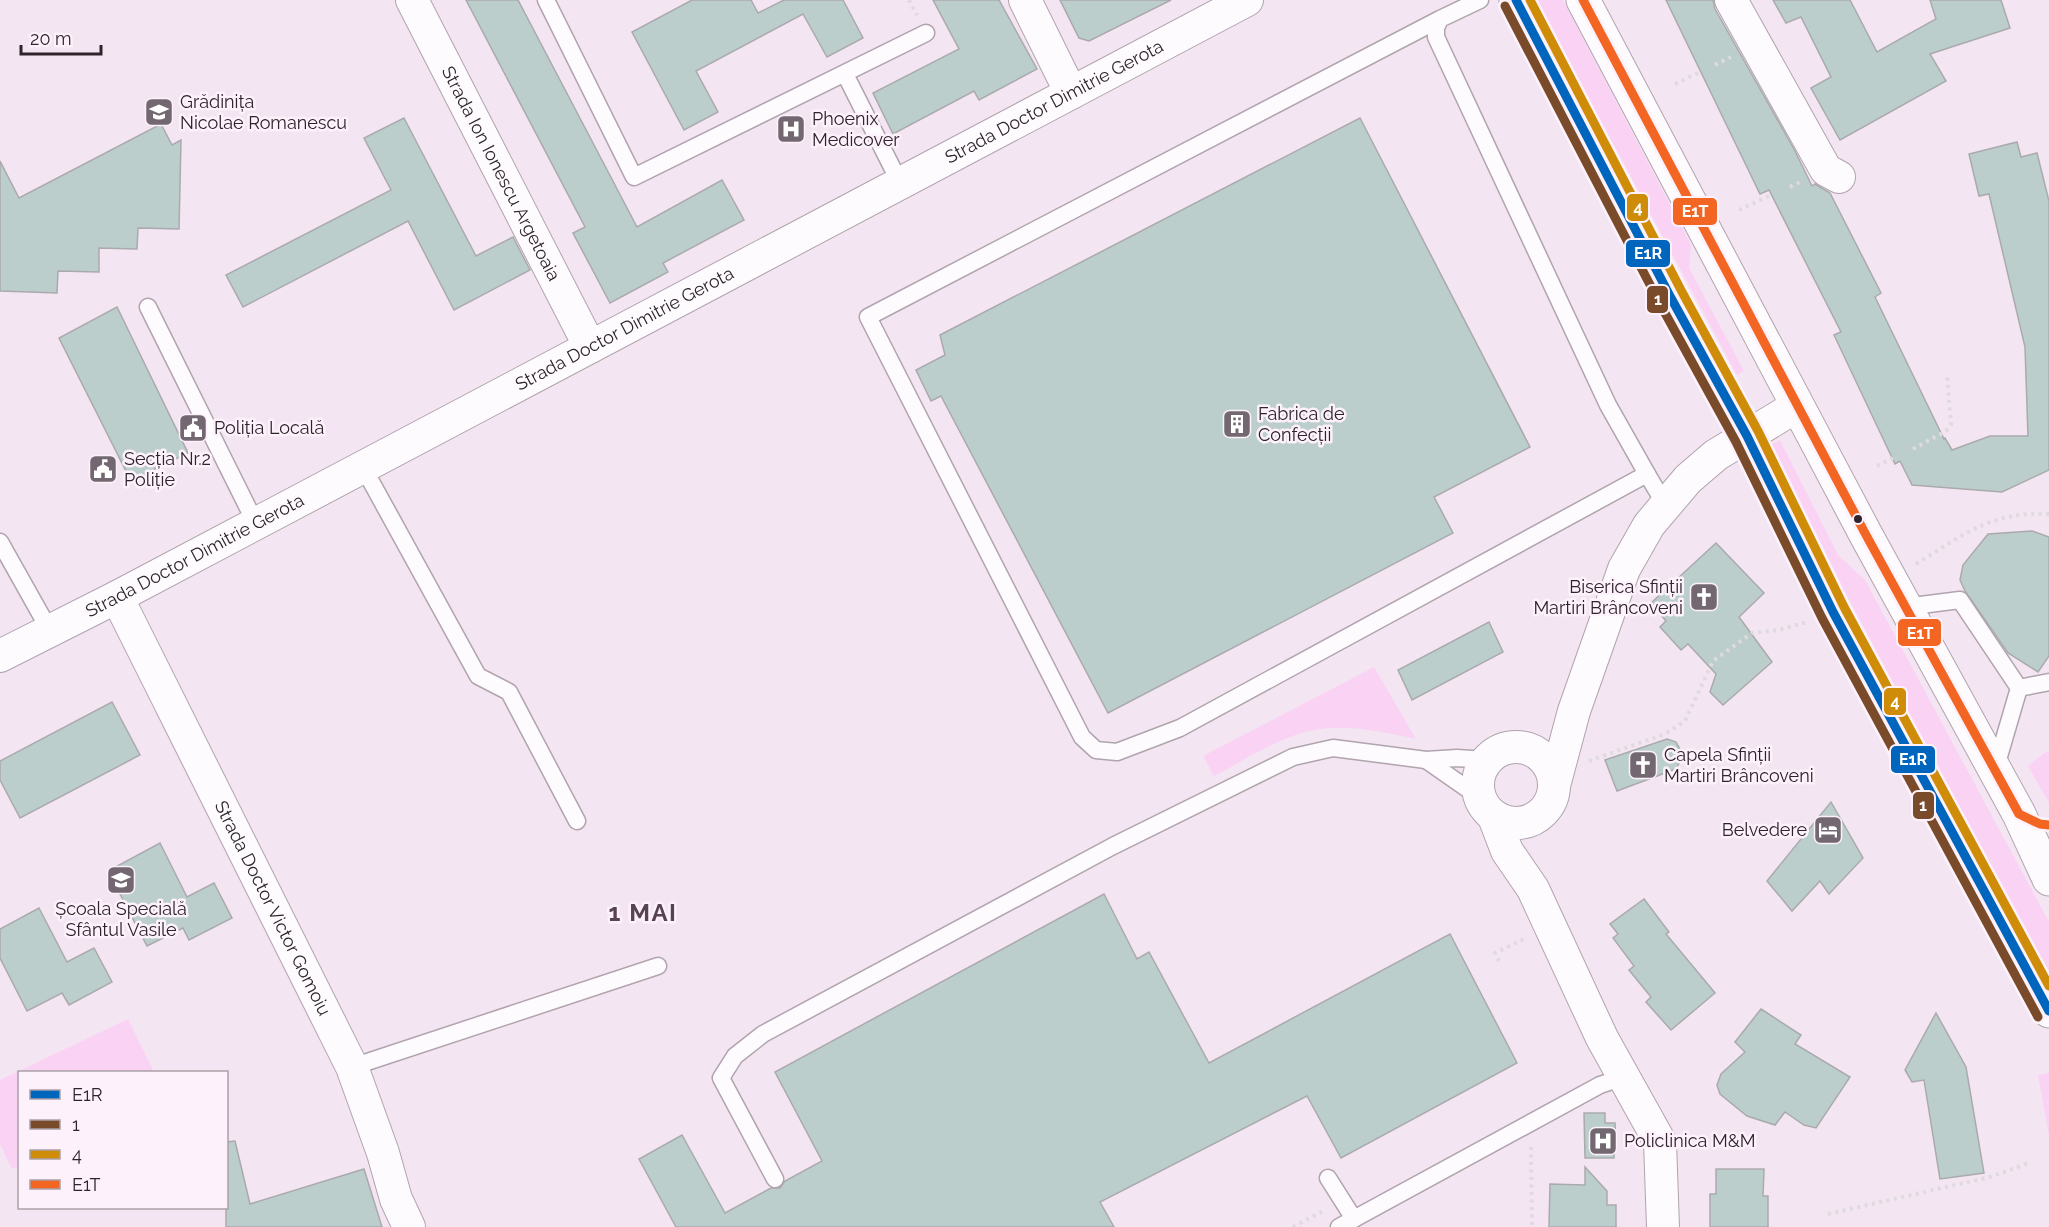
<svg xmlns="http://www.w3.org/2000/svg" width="2049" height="1227" font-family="Raleway,sans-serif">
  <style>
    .green { fill: #fad3f4 }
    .building { fill: #bccecc; stroke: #aaaaad; stroke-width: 1.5 }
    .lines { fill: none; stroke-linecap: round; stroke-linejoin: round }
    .service-casing { stroke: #b0a4ae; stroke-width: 19 }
    .minor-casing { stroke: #b0a4ae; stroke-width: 34 }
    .secondary-casing { stroke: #b0a4ae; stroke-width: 35 }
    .path { stroke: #dedade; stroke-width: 4; stroke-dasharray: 3 4.5; stroke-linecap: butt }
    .service { stroke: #fdfbfd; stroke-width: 16 }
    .minor { stroke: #fdfbfd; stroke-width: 32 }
    .secondary { stroke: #fdfbfd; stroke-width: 33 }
    .bus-1-casing { stroke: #fdf2fb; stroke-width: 14 }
    .bus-2-casing { stroke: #fdf2fb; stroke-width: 14 }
    .bus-3-casing { stroke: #fdf2fb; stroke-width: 14 }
    .bus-4-casing { stroke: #fdf2fb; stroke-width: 14 }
    .bus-1 { stroke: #0065bd; stroke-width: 9 }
    .bus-2 { stroke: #7a4b2a; stroke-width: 9 }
    .bus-3 { stroke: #cf8c09; stroke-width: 9 }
    .bus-4 { stroke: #f26522; stroke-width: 9 }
    .bus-dot { fill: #2e242c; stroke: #fdf2fb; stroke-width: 2 }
    .labels { text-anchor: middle; stroke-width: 5; stroke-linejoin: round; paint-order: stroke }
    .poi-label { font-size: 18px; fill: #2e242c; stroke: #fdf2fb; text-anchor: start }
    .street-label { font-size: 18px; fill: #2e242c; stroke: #fdf2fb }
    .district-label { font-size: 24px; font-weight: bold; letter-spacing: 1.5px; fill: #584355; stroke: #fdf2fb }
    .line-badge { stroke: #fdf2fb; stroke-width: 2 }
    .badge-label { font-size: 16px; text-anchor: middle; font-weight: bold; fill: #fff }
  </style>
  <rect width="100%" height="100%" fill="#f4e5f2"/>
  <g class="green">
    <polygon points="1536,0 1563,0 1691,245 1689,268 1744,371 1737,375"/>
    <polygon points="1780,440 1838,555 1865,580 2049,922 2049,978 1844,590 1772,444"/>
    <path d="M1374,667l42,72c-34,-7 -71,-16 -106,-8 -33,7 -66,30 -96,45l-11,-20z"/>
    <polygon points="2049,751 2049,803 2028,766 2044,753"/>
    <polygon points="128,1019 154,1072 20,1072 19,1166 12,1169 0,1144 0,1080"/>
    <polygon points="2049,1073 2049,1136 2038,1075"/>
  </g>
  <g class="building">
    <polygon points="466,0 518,0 637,227 722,180 744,220 663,263 668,272 610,303 573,233 585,227"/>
    <polygon points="692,0 751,0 758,13 784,0 843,0 863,38 827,57 803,14 696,71 718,112 684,130 632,32"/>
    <polygon points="933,0 999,0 1037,69 979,100 974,91 893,134 873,93 959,49"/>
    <polygon points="1060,0 1171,0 1089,41 1079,38"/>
    <polygon points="1666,0 1713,0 1715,9 1795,151 1812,186 1815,184 1830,193 1881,293 1875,297 1944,439 1945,438 1952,450 1990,436 2028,436 2025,347 1989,194 1979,196 1969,154 2017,142 2021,157 2037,153 2049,201 2049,470 2002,492 1912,485 1900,461 1895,464 1834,335 1841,332 1769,190 1760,194"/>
    <polygon points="1773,0 1850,0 1877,52 1936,19 1930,0 2001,0 2010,28 1930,54 1946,81 1840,140 1811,88 1831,77 1801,17 1786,23"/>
    <polygon points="404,118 476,256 513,237 530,270 454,310 408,221 243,307 226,275 391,190 364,138"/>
    <polygon points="1360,118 1530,447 1434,497 1453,533 1108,713 941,396 931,401 916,370 945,355 940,335"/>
    <polygon points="161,124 172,145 181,140 179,229 138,228 137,249 99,248 99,272 58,271 57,293 0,291 0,161 19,198"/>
    <polygon points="117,307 188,453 131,481 59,338"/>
    <polygon points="2032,531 2049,537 2049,656 2038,672 2008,653 1965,591 1960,580 1963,565 1988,534"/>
    <polygon points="1716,543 1764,593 1739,617 1772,662 1723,705 1710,692 1716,674 1688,644 1681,650 1660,627 1666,621 1651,603"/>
    <polygon points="1489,622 1503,652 1412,700 1398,670"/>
    <polygon points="112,702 140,755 20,818 0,780 0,761"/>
    <polygon points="1667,739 1676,742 1681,751 1682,758 1677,767 1673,770 1617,791 1605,760"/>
    <polygon points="1831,802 1863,858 1829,894 1820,881 1792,911 1767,881"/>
    <polygon points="160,843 187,897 214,883 232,918 189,940 183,928 147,946 108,871"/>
    <polygon points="1104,894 1137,959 1149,952 1209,1063 1450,934 1517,1063 1341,1158 1307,1096 1100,1202 1114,1227 676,1227 639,1159 682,1135 725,1213 771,1188 780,1188 785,1181 822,1161 775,1072"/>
    <polygon points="1644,899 1669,932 1666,934 1715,993 1671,1030 1646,1002 1651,997 1629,970 1634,966 1613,938 1618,934 1610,924"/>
    <polygon points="39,908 67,962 94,948 112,982 69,1005 62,993 27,1011 0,958 0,929"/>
    <polygon points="1761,1009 1801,1035 1795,1044 1850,1077 1816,1128 1804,1125 1785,1112 1775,1125 1747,1116 1720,1094 1717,1085 1721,1074 1745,1052 1735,1042"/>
    <polygon points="1936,1013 1966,1067 1984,1173 1940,1179 1924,1080 1912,1082 1905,1070"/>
    <polygon points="1584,1113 1605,1113 1605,1123 1615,1123 1616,1147 1614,1147 1614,1158 1585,1158"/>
    <polygon points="235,1141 250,1204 364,1169 382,1227 226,1227 226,1142"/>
    <polygon points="1585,1167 1607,1191 1607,1205 1616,1205 1616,1227 1549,1227 1550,1184 1585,1185"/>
    <polygon points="1716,1169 1764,1169 1763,1196 1768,1196 1768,1227 1710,1227 1710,1194 1716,1194"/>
  </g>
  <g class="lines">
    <g class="service-casing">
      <g id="service">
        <polyline points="546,0 634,177 926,33"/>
        <polyline points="1440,19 1436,28 1436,37 1608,405 1647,474 1180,728 1117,752 1096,750 1082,737 868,317 1440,19 1480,0"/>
        <polyline points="845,74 900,183"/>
        <polyline points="148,307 256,524"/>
        <polyline points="363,467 478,676 509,692 577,821"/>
        <polyline points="1647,474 1666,506"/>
        <polyline points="0,542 50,631"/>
        <polyline points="1905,607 1960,600 2019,688 1995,770"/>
        <polyline points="2019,688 2049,682"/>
        <polyline points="1426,760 1479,797"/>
        <polyline points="352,1067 658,966"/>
        <polyline points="1328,1178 1354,1219"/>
        <polyline points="775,1179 721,1078 735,1056 763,1034 1113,846 1293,757 1333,748 1426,760 1457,758 1486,760"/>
        <polyline points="1339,1227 1600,1085 1624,1077"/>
      </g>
    </g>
    <g class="minor-casing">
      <g id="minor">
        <path id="s1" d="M412,0l178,347"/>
        <polyline points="1025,0 1071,93"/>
        <polyline points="1731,0 1826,170 1839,177"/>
        <path id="s2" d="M117,597l235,470 31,86 13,46 13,28"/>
        <path id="s3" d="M0,656l117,-59 1130,-597"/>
        <circle cx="1516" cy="785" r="38"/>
        <polyline points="1555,782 1574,711 1624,569 1649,525 1688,479 1716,455 1797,406"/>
        <polyline points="1494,817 1507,851 1533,889 1602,1038 1660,1142 1663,1227"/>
      </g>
    </g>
    <g class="secondary-casing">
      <g id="secondary">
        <polyline points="1516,0 1671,298 1747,436 1833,612 2049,1011"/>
        <polyline points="1583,0 1866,535 2019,814 2049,879"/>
      </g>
    </g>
    <g class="path">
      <polyline points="909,0 917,15"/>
      <polyline points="1715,65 1731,57"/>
      <polyline points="1675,84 1702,71"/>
      <polyline points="1790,187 1800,182"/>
      <polyline points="1739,210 1771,195"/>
      <polyline points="1913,449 1946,431 1951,425 1947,374"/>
      <polyline points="1877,466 1893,458"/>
      <path d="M1916,564c47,-29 75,-53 133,-50"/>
      <polyline points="1589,761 1665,734 1685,721 1713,661 1752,633 1779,630 1807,622"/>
      <polyline points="1499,961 1495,953 1526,938"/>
      <polyline points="1531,1147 1532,1227"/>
      <polyline points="1828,1214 1990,1177 2029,1163"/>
      <polyline points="1293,1227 1323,1211"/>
    </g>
    <use href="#service" class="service"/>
    <use href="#minor" class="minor"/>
    <use href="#secondary" class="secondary"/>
    <g class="bus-1-casing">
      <polyline id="bus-1" points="1516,0 1671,298 1747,436 1833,612 2049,1011"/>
    </g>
    <g class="bus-2-casing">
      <polyline id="bus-2" points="1505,6 1660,304 1736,442 1822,618 2038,1017"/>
    </g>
    <g class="bus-3-casing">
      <polyline id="bus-3" points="1530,0 1682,292 1758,431 1844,607 2049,986"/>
    </g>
    <g class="bus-4-casing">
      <polyline id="bus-4" points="1583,0 1866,535 2019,814 2040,824 2049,825"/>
    </g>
    <use href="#bus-1" class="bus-1"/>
    <use href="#bus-2" class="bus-2"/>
    <use href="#bus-3" class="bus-3"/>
    <use href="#bus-4" class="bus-4"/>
  </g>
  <defs>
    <g id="school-square" transform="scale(1.5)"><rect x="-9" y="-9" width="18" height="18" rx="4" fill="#736871" stroke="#fdf2fb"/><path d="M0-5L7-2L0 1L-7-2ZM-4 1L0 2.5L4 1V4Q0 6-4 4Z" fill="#fff"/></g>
    <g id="hospital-square" transform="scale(1.5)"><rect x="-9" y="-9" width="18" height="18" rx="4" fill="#736871" stroke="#fdf2fb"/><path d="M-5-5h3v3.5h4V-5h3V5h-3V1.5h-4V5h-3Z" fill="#fff"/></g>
    <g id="building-square" transform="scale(1.5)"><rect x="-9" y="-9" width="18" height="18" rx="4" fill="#736871" stroke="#fdf2fb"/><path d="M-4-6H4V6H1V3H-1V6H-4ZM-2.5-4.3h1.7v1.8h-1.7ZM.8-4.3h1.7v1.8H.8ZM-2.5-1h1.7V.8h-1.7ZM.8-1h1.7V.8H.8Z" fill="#fff"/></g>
    <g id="civic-square" transform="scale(1.5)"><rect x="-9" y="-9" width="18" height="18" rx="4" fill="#736871" stroke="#fdf2fb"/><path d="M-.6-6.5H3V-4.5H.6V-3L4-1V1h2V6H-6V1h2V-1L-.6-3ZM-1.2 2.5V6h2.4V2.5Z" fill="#fff"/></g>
    <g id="church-square" transform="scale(1.5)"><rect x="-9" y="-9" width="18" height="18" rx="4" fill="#736871" stroke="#fdf2fb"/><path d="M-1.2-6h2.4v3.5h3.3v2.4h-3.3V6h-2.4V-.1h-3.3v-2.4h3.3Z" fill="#fff"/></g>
    <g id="hotel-square" transform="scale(1.5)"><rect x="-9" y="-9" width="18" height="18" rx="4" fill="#736871" stroke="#fdf2fb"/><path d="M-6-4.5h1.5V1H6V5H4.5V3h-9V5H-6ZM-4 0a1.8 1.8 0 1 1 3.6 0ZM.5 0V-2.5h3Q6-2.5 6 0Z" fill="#fff"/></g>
  </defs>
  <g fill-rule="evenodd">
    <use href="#school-square" x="159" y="112"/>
    <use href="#hospital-square" x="791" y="129"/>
    <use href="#building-square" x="1237" y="424"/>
    <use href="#civic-square" x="193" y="428"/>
    <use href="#civic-square" x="103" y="469"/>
    <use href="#church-square" x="1704" y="597"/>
    <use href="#church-square" x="1643" y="765"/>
    <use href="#hotel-square" x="1828" y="830"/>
    <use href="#school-square" x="121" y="880"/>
    <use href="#hospital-square" x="1603" y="1141"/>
  </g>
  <circle class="bus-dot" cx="1858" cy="519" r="5"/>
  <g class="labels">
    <g class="poi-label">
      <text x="180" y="108">Grădinița<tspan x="180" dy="21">Nicolae Romanescu</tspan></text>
      <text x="812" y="125">Phoenix<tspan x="812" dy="21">Medicover</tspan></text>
      <text x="1258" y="420">Fabrica de<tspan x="1258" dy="21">Confecții</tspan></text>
      <text x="214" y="434">Poliția Locală</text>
      <text x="124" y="465">Secția Nr.2<tspan x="124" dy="21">Poliție</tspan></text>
      <text x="1683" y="593" text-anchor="end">Biserica Sfinții<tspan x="1683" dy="21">Martiri Brâncoveni</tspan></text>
      <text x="1664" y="761">Capela Sfinții<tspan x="1664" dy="21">Martiri Brâncoveni</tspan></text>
      <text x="1807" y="836" text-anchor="end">Belvedere</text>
      <text x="121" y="915" text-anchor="middle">Școala Specială<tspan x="121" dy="21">Sfântul Vasile</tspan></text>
      <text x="1624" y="1147">Policlinica M&amp;M</text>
    </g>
    <g class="street-label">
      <text dy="6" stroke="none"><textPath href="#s3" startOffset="1191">Strada Doctor Dimitrie Gerota</textPath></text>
      <text dy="6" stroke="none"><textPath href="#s1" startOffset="195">Strada Ion Ionescu Argetoaia</textPath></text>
      <text dy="6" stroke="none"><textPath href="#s3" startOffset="705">Strada Doctor Dimitrie Gerota</textPath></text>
      <text dy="6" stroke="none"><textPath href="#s3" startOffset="219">Strada Doctor Dimitrie Gerota</textPath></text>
      <text dy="6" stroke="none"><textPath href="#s2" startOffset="348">Strada Doctor Victor Gomoiu</textPath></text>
    </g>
    <g class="district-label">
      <text x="643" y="921">1 MAI</text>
    </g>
  </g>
  <g class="line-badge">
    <rect x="1626" y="193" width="23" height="29" rx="6" fill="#cf8c09"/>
    <rect x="1672" y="197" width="46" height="29" rx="6" fill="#f26522"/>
    <rect x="1625" y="239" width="46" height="29" rx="6" fill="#0065bd"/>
    <rect x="1646" y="285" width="23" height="29" rx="6" fill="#7a4b2a"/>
    <rect x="1897" y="618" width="45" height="29" rx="6" fill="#f26522"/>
    <rect x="1883" y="687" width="24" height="29" rx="6" fill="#cf8c09"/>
    <rect x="1890" y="745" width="46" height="29" rx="6" fill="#0065bd"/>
    <rect x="1912" y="791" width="23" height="29" rx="6" fill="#7a4b2a"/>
  </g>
  <g class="badge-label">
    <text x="1638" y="213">4</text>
    <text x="1695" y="217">E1T</text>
    <text x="1648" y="259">E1R</text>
    <text x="1658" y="305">1</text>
    <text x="1920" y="639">E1T</text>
    <text x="1895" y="707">4</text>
    <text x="1913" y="765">E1R</text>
    <text x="1923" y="811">1</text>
  </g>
  <rect x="18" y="1071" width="210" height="138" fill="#fdf2fb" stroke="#aaa0a8" stroke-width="1.5"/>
  <rect x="30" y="1090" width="30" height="9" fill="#0065bd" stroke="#aaa0a8" stroke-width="1.5"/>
  <text x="72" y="1101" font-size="18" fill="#2e242c">E1R</text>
  <rect x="30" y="1120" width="30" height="9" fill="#7a4b2a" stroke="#aaa0a8" stroke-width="1.5"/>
  <text x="72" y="1131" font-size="18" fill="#2e242c">1</text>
  <rect x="30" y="1150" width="30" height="9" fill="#cf8c09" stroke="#aaa0a8" stroke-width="1.5"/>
  <text x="72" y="1161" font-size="18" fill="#2e242c">4</text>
  <rect x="30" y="1180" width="30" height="9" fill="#f26522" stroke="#aaa0a8" stroke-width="1.5"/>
  <text x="72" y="1191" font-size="18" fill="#2e242c">E1T</text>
  <path d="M21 45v9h80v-9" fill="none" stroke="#2e242c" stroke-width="3"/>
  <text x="30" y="45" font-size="18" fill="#2e242c" stroke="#fdf2fb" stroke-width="4.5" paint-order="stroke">20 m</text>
</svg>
